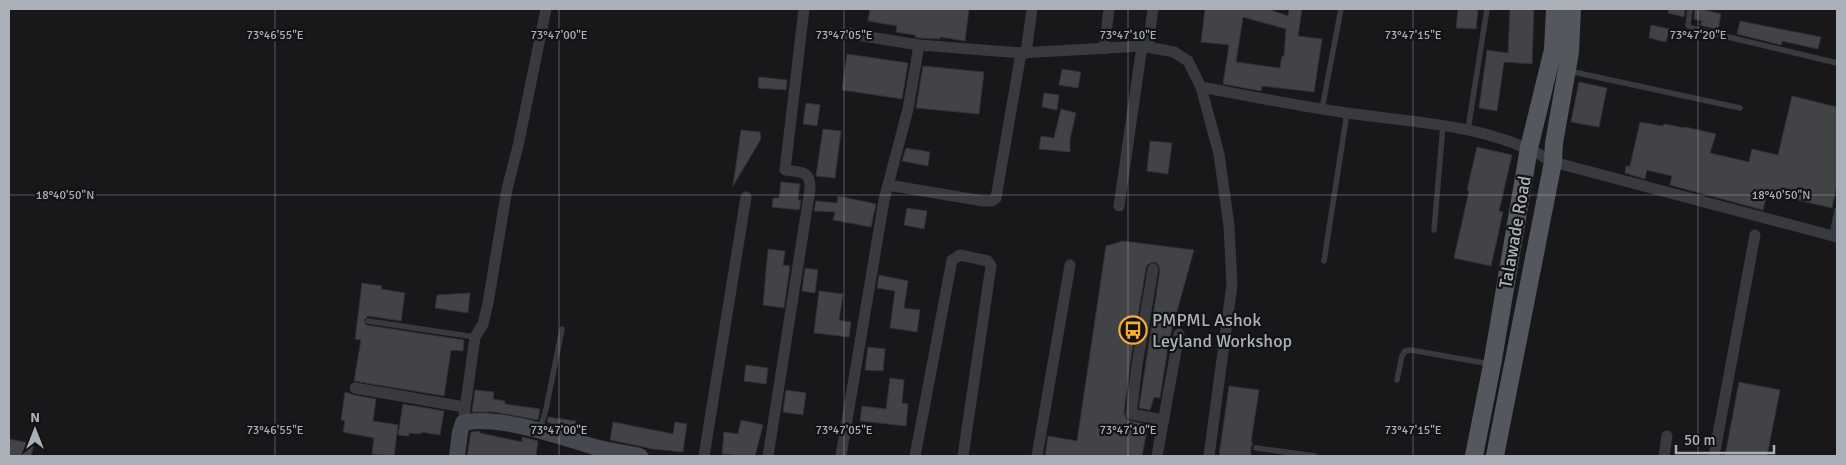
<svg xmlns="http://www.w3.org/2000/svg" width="1846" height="465" font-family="Signika,sans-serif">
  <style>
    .building { fill: #424347; stroke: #323236; fill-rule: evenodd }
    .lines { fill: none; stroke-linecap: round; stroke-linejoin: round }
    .lane { stroke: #393a3f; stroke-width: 5.5 }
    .street { stroke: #393a3f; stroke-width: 11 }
    .secondary { stroke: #474950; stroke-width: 16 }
    .primary { stroke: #55575f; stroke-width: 18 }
    .ticks { fill: none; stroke: #aab0ba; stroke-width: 1; stroke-opacity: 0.45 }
    .labels { text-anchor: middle; stroke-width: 4.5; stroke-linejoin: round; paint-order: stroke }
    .street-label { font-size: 18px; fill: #aab0ba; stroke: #131315 }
    .poi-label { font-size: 18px; fill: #aab0ba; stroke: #131315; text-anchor: start }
    .ticks-label { font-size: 12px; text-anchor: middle; fill: #aab0ba; stroke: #131315; stroke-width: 4.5; stroke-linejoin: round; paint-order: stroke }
  </style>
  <rect width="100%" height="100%" fill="#18181a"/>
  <g class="building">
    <polygon points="870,9 969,9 965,41 940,37 940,39 920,38 915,37 915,35 896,32 897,26 868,21"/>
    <path d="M1205,9h63l20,7 1,-7h13l-4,27 24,3 -8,53 -52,-6 -1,5 -38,-7 6,-39 -28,-3zM1243,17l43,12 -2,27h-2l-2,12 -44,-6z"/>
    <polygon points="1458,9 1478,9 1476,29 1456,28"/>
    <polygon points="1510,9 1534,9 1532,64 1504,62 1497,111 1479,108 1487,50 1508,53"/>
    <polygon points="1669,9 1685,9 1684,17 1668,13"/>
    <polygon points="1695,9 1701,9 1721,14 1718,30 1700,25 1702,21 1694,19"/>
    <polygon points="1740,21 1821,37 1818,49 1782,41 1781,45 1737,34"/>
    <polygon points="1651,25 1669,29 1666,42 1649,38"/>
    <polygon points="847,54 908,63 902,99 842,90"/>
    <polygon points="923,66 984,72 979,114 916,108"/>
    <polygon points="1062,69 1081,72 1078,88 1059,85"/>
    <polygon points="759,77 787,80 786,90 758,88"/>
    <polygon points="1579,82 1607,88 1599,127 1571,122"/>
    <polygon points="1044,93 1059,95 1057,110 1042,107"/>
    <polygon points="1792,96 1837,107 1837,184 1832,208 1767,193 1763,210 1670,185 1672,176 1647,170 1645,179 1625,173 1626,166 1630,166 1640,122 1663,126 1664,124 1685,128 1685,127 1716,134 1710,153 1749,162 1752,149 1778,155"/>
    <polygon points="806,103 820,105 817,126 803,124"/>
    <polygon points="1061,109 1076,113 1070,139 1070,152 1039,149 1041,136 1054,138"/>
    <polygon points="823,129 841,131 835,178 816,176"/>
    <polygon points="741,130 760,132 761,139 733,186"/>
    <polygon points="1150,141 1172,143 1168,174 1147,171"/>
    <polygon points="1477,147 1512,155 1499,211 1503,212 1491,266 1454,258 1469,191 1467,190"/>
    <polygon points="906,148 930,152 928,166 902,161"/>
    <polygon points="781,182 800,184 798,200 801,200 799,210 772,207 773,198 779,198"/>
    <polygon points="838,196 876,204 871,227 833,220 835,212 814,211 816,201 837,203"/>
    <polygon points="907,208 927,211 924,229 904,225"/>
    <polygon points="1123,241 1194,250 1169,340 1160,398 1154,397 1150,410 1139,408 1160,270 1158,264 1154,262 1148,264 1146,268 1130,364 1124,413 1127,420 1148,425 1142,456 1045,456 1048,436 1077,441 1106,246"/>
    <polygon points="768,249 785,251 783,265 790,266 784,308 763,305"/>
    <polygon points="805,268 818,270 815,293 802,291"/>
    <polygon points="879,275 908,281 904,308 920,310 917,332 890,328 895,291 877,288"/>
    <polygon points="362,283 382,286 381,289 405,293 401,321 368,316 364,320 366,325 464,340 463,351 451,350 444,396 354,381 361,340 355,339"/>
    <polygon points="819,291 843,294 839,320 851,322 849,337 814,333"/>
    <polygon points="470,293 468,313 435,308 437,295"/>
    <polygon points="868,347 885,349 883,371 865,370"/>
    <polygon points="746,365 768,368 766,384 744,381"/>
    <polygon points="890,378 904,380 902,403 908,404 906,426 860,421 862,406 886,409"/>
    <polygon points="1739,382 1780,390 1767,456 1725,456"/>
    <polygon points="1229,386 1259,390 1251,442 1253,443 1251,447 1251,456 1219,456"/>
    <polygon points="475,390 494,392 493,399 505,401 505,404 540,409 538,420 494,412 472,412"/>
    <polygon points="786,390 806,393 803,415 783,412"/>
    <polygon points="345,392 354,395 376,399 373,421 398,425 394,456 372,454 374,438 343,432 345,421 341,420"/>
    <polygon points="403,404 444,411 440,435 421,432 421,434 409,433 409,436 398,435"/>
    <polygon points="548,417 576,421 574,430 547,422"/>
    <polygon points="741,420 763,425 755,456 733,456 734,455 722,454 724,432 738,434"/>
    <polygon points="613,422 673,434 675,422 687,424 683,452 653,449 610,440"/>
    <polygon points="480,431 480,433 522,442 522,437 538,441 536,456 467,456 471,432"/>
    <polygon points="9,439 34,444 31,456 9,456"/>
  </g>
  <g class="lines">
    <g class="lane">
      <polyline points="1690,9 1688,25 1691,28 1837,63"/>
      <polyline points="1569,71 1740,108"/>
      <polyline points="1322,109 1341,9"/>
      <polyline points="1468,129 1487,9"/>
      <polyline points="1434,230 1443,126"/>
      <polyline points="1832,235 1837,210"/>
      <polyline points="1324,261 1347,113"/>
      <polyline points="368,321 475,337"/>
      <polyline points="1397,380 1402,356 1405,351 1411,350 1490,364"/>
      <polyline points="540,429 546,409 562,329"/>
      <polyline points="1256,448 1315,456"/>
    </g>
    <g class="street">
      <path d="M845,33l74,12 102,8 121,-7 32,6 14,9 13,26c48,9 97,19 146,26 69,10 145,11 206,49l284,75"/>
      <polyline points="1148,47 1153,9"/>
      <polyline points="1104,49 1109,9"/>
      <polyline points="1026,53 1032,9"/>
      <polyline points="1201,87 1219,154 1229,226 1232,285 1209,456"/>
      <polyline points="888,185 983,201 992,201 996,198 1021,53"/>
      <polyline points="1119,206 1142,46"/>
      <polyline points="1153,269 1137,365 1131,414 1164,420"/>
      <polyline points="355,388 464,407"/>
      <polyline points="463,423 475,337 483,324 488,303 507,189 518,146 546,9"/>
      <polyline points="704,456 746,197"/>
      <path d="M768,456l42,-267c1,-19 -10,-17 -25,-19l19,-161"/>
      <polyline points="841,456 884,200 908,109 919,45"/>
      <polyline points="915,456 952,260 960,255 988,261 991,266 963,456"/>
      <polyline points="1037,456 1070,265"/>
      <polyline points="1157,456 1179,334"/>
      <polyline points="1664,456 1667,436"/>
      <polyline points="1714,456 1755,235"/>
    </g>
    <path class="secondary" d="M457,456l3,-24 3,-9c32,-9 99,14 132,24 14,4 30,6 45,9"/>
    <g class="primary">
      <polyline points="1474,456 1492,365 1529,148 1553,50 1555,9"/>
      <polyline points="1495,456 1553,162 1554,143 1570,52 1572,9"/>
    </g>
  </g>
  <path class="ticks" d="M275,9v447M559,9v447M844,9v447M1128,9v447M1413,9v447M1698,9v447M9,195h1828"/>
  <defs>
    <g id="bus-ring" transform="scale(1.4375)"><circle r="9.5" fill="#131315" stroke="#f9ad31" stroke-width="1.5"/><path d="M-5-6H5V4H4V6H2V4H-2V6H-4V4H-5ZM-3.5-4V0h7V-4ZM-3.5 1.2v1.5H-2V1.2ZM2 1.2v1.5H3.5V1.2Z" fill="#f9ad31"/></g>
  </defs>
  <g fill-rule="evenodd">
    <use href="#bus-ring" x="1133" y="330"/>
  </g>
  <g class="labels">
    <g class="street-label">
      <text transform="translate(1515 232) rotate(-80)" y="6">Talawade Road</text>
    </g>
    <g class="poi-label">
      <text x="1152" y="326">PMPML Ashok<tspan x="1152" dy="21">Leyland Workshop</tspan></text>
    </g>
  </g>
  <g class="ticks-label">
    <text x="275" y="39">73°46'55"E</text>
    <text x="559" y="39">73°47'00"E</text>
    <text x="844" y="39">73°47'05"E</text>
    <text x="1128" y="39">73°47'10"E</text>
    <text x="1413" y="39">73°47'15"E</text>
    <text x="1698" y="39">73°47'20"E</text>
    <text x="65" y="199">18°40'50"N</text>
    <text x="1781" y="199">18°40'50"N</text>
    <text x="275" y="434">73°46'55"E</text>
    <text x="559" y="434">73°47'00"E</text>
    <text x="844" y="434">73°47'05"E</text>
    <text x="1128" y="434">73°47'10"E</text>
    <text x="1413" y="434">73°47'15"E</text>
  </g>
  <rect width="1846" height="465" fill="none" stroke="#aab0ba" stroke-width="20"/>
  <g transform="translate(35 430)" stroke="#131315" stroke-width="4" paint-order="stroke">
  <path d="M0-4L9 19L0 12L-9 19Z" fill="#aab0ba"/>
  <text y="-8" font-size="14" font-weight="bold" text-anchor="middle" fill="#aab0ba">N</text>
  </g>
  <path d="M1676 445v8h98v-8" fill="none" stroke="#aab0ba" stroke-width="2.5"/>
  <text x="1684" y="445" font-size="15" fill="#aab0ba" stroke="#131315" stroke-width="4" paint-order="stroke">50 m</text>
</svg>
